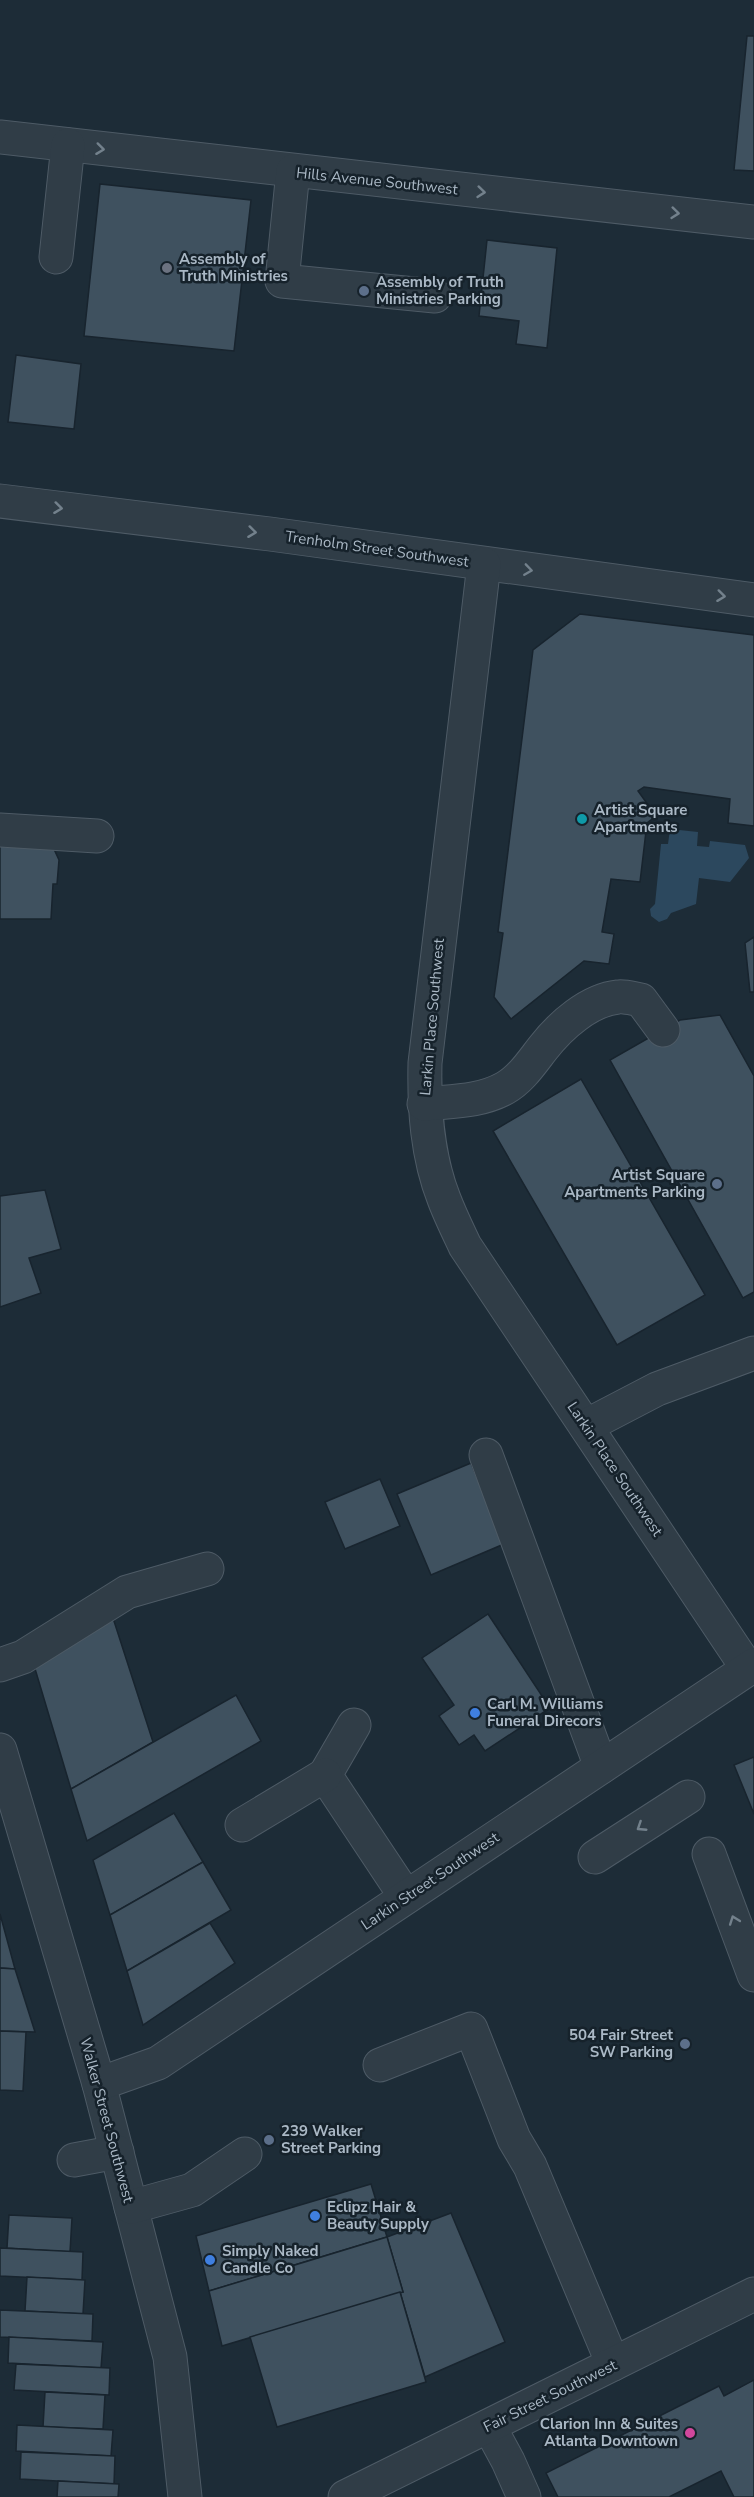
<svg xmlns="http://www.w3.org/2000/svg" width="754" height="2497" font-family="'Nunito Sans',sans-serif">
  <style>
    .water { fill: #2c485e }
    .building { fill: #3f515f; stroke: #18242e; stroke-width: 1.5 }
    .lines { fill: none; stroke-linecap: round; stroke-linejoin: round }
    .minor-casing { stroke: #4e5b66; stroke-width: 35 }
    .minor { stroke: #303d47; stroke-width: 33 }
    .oneway { stroke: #73818c }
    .worship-dot { fill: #6b7280; stroke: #16222b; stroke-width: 2 }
    .service-dot { fill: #5c6f8a; stroke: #16222b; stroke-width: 2 }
    .culture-dot { fill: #0f9aa8; stroke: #16222b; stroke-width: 2 }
    .shop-dot { fill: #3f7fe0; stroke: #16222b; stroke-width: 2 }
    .hotel-dot { fill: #d1479c; stroke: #16222b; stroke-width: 2 }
    .labels { text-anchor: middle; stroke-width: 5; stroke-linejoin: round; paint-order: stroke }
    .street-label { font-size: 15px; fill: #aab8c5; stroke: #16222b }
    .poi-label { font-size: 15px; font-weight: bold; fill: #aab8c5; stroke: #16222b; text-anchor: start }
  </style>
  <rect width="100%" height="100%" fill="#1d2c37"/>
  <polygon class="water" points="670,829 698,832 697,846 709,847 710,841 745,845 749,858 730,882 699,878 696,904 671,913 667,919 659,922 651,916 650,909 655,904 661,844 668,844"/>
  <g class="building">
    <polygon points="747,36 754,36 754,171 734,170"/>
    <polygon points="100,184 251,200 234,351 84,336"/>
    <polygon points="487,240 557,248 547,348 516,344 519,321 479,316"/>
    <polygon points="16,355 81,364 74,429 8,422"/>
    <polygon points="580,614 754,635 754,826 728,823 730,799 644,787 638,791 656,816 647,823 640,882 611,879 602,932 614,934 609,964 584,961 511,1019 494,997 503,933 498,932 533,650"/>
    <polygon points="0,845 53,847 59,860 57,884 53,884 51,919 0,919"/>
    <polygon points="754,937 754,992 750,992 745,943"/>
    <polygon points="720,1015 754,1076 754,1292 743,1298 610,1060 680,1020"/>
    <polygon points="581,1079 705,1295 617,1345 493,1131"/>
    <polygon points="45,1190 61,1249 29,1258 41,1293 0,1307 0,1196"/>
    <polygon points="471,1463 504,1544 431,1575 397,1494"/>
    <polygon points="380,1479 400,1526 345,1549 325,1502"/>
    <polygon points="488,1614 550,1708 485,1751 474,1735 459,1745 439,1716 454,1705 422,1658"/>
    <polygon points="113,1618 153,1742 71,1789 33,1662"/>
    <polygon points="236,1695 261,1741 87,1841 71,1789"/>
    <polygon points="754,1757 754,1814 734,1765"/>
    <polygon points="174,1813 203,1862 110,1915 93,1860"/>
    <polygon points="203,1862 231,1910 127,1971 110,1915"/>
    <polygon points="0,1914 15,1969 0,1968"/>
    <polygon points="210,1923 235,1963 143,2025 127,1971"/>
    <polygon points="0,1968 15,1969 35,2032 0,2031"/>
    <polygon points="0,2031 26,2032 23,2091 0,2090"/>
    <polygon points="371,2184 387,2237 209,2291 196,2236"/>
    <polygon points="451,2213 505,2342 425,2377 400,2292 403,2292 387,2237"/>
    <polygon points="9,2215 72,2218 70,2252 7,2248"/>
    <polygon points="387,2237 403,2292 222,2346 209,2291"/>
    <polygon points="0,2248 83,2252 82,2280 0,2276"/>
    <polygon points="27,2277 85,2280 83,2314 25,2311"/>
    <polygon points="400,2292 426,2382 277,2427 250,2337"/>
    <polygon points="0,2310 93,2314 92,2341 0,2337"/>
    <polygon points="9,2337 103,2342 101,2368 8,2363"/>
    <polygon points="16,2364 110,2368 109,2395 14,2390"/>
    <polygon points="754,2380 754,2497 734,2497 721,2471 669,2497 558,2497 546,2473 719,2386 724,2396"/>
    <polygon points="45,2392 105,2395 103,2429 43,2427"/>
    <polygon points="17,2425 113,2430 111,2456 16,2451"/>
    <polygon points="21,2452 115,2456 114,2484 20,2479"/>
    <polygon points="58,2481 119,2484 118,2497 57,2497"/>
  </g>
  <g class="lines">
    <g class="minor-casing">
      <g id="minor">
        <polyline points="0,137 754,222"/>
        <polyline points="293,171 282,281 435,296"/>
        <polyline points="56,257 68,145"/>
        <polyline points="0,501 270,534 754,600"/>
        <path d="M484,564l-59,499c-1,46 2,93 19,136 6,16 14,32 21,47l283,423"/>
        <polyline points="0,830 97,836"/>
        <path d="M424,1104c28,-3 56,-2 81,-16 16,-9 27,-26 38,-40 17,-22 46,-48 75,-51 7,-1 16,2 23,3l22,30"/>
        <polyline points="586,1426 657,1389 754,1353"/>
        <polyline points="486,1455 601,1767"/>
        <polyline points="0,1665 23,1657 127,1592 207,1569"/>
        <polyline points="354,1725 325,1775 406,1897"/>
        <polyline points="0,1750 99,2084 170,2357 185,2497"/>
        <polyline points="242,1825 325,1775"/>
        <polyline points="709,1854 754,1975"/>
        <polyline points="595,1857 688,1797"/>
        <polyline points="380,2065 471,2029 514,2139 530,2166 613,2364"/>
        <polyline points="99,2084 158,2063 754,1665"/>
        <polyline points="74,2160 117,2152"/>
        <polyline points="131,2207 192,2190 245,2154"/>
        <polyline points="489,2426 508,2461 524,2497"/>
        <polyline points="345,2497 754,2294"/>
      </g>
    </g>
    <use href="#minor" class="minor"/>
  </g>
  <defs><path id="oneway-chevron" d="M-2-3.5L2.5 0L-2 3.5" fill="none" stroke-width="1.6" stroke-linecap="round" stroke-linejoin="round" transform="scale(1.5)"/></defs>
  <g class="oneway">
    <use href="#oneway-chevron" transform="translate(100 149) rotate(7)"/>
    <use href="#oneway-chevron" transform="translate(481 192) rotate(6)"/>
    <use href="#oneway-chevron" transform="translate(675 213) rotate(6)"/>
    <use href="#oneway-chevron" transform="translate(58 508) rotate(7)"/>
    <use href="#oneway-chevron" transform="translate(252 532) rotate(7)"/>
    <use href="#oneway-chevron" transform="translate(528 570) rotate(8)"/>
    <use href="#oneway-chevron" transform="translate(721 596) rotate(7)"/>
    <use href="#oneway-chevron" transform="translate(641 1827) rotate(147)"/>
    <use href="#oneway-chevron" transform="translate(734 1920) rotate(-110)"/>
  </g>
  <circle class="worship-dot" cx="167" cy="268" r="6"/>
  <g class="service-dot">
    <circle cx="364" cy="291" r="6"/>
    <circle cx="717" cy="1184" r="6"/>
    <circle cx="685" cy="2044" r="6"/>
    <circle cx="269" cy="2140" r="6"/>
  </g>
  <circle class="culture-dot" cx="582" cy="819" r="6"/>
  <g class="shop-dot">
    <circle cx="475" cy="1713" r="6"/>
    <circle cx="315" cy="2216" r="6"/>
    <circle cx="210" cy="2260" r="6"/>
  </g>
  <circle class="hotel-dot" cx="690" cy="2433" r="6"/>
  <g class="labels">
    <g class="street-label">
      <text transform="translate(377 181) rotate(6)" y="5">Hills Avenue Southwest</text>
      <text transform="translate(377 549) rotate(8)" y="5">Trenholm Street Southwest</text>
      <text transform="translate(432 1017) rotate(-85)" y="5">Larkin Place Southwest</text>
      <text transform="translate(615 1469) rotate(56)" y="5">Larkin Place Southwest</text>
      <text transform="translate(430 1881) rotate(-34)" y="5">Larkin Street Southwest</text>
      <text transform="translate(107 2120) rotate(75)" y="5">Walker Street Southwest</text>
      <text transform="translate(550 2396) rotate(-26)" y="5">Fair Street Southwest</text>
    </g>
    <g class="poi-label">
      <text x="179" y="264">Assembly of<tspan x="179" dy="17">Truth Ministries</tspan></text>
      <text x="376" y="287">Assembly of Truth<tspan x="376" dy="17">Ministries Parking</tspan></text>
      <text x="594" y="815">Artist Square<tspan x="594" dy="17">Apartments</tspan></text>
      <text x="705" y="1180" text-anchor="end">Artist Square<tspan x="705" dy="17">Apartments Parking</tspan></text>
      <text x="487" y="1709">Carl M. Williams<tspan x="487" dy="17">Funeral Direcors</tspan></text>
      <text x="673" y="2040" text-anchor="end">504 Fair Street<tspan x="673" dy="17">SW Parking</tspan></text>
      <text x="281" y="2136">239 Walker<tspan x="281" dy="17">Street Parking</tspan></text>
      <text x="327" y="2212">Eclipz Hair &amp;<tspan x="327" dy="17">Beauty Supply</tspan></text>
      <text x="222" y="2256">Simply Naked<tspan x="222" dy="17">Candle Co</tspan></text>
      <text x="678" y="2429" text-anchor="end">Clarion Inn &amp; Suites<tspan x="678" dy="17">Atlanta Downtown</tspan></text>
    </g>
  </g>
</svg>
